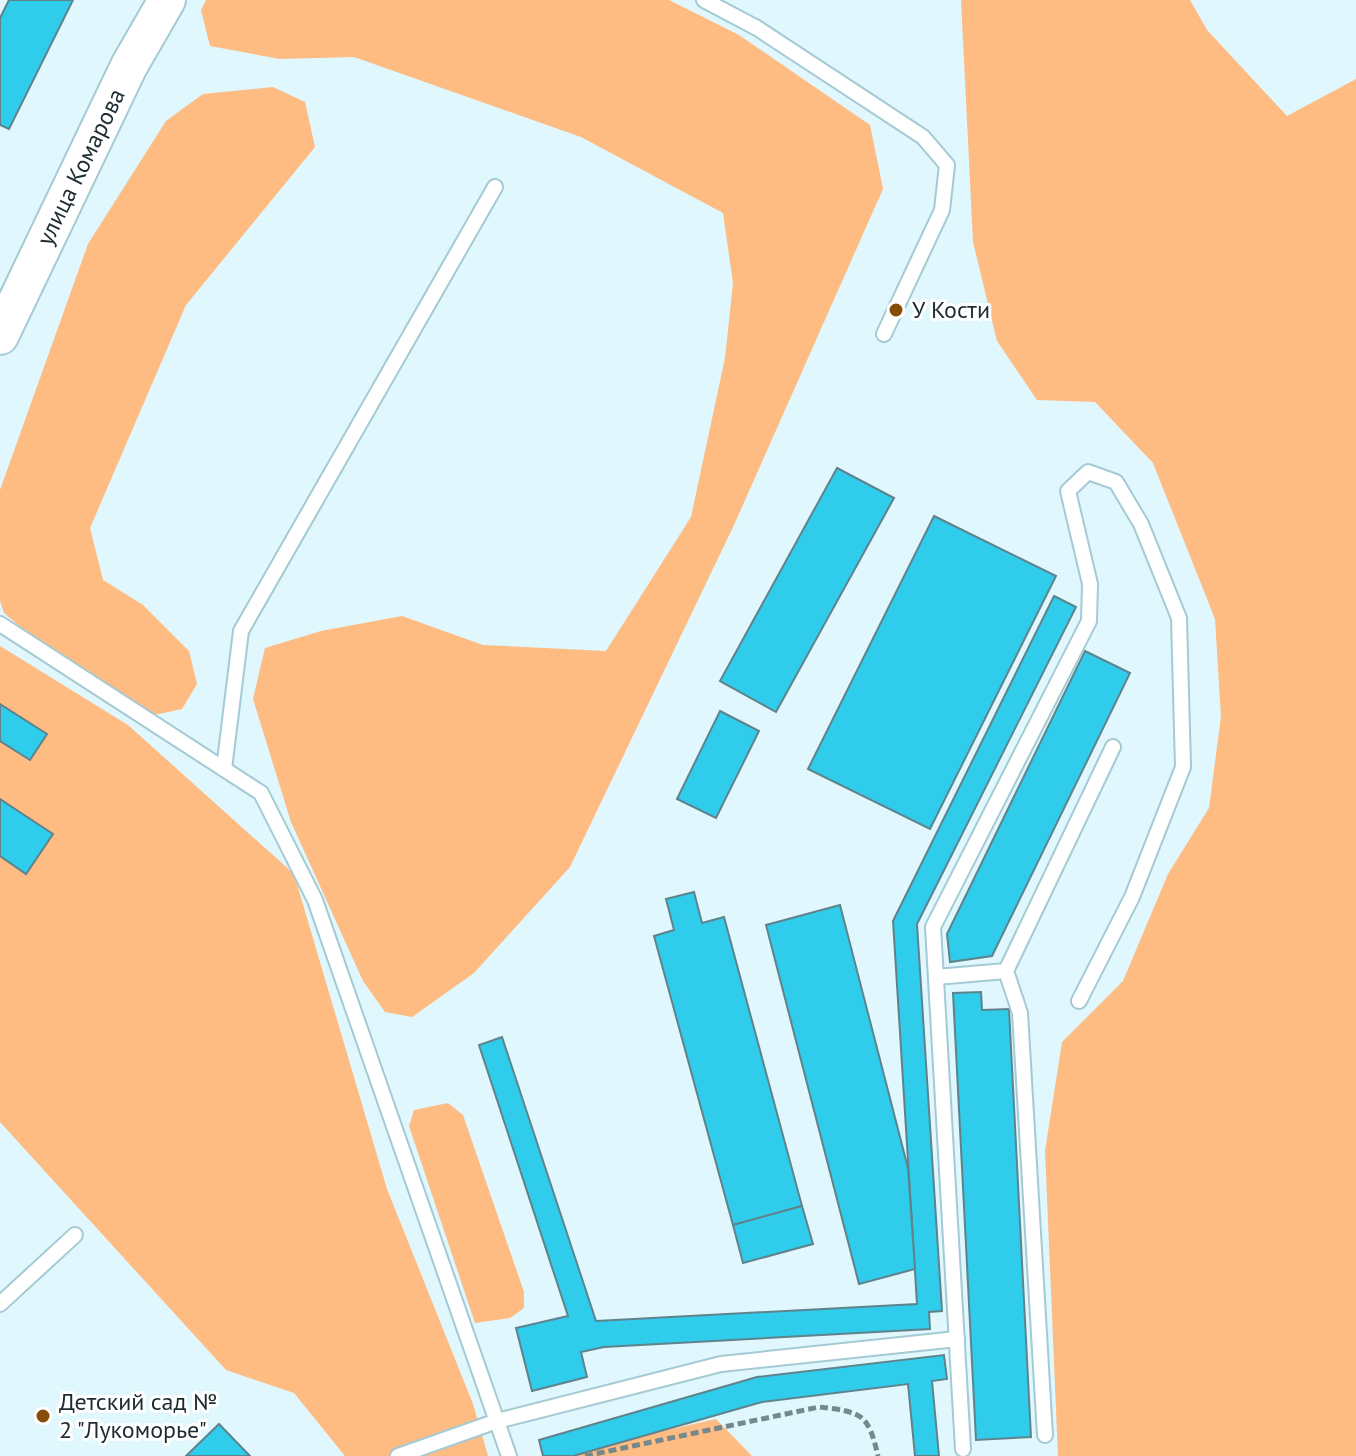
<svg xmlns="http://www.w3.org/2000/svg" width="1356" height="1456" font-family="'PT Sans',sans-serif">
  <style>
    .green { fill: #febb82 }
    .building { fill: #2fccec; stroke: #5f838c; stroke-width: 2 }
    .lines { fill: none; stroke-linecap: round; stroke-linejoin: round }
    .service-casing { stroke: #a4cad4; stroke-width: 18 }
    .tertiary-casing { stroke: #a4cad4; stroke-width: 40 }
    .path { stroke: #75888c; stroke-width: 5; stroke-dasharray: 8 4; stroke-linecap: butt }
    .service { stroke: #fff; stroke-width: 14 }
    .tertiary { stroke: #fff; stroke-width: 36 }
    .poi-dot { fill: #874c07; stroke: #fff; stroke-width: 3 }
    .labels { text-anchor: middle; stroke-width: 6; stroke-linejoin: round; paint-order: stroke }
    .street-label { font-size: 24px; fill: #1d2c30; stroke: #fff }
    .poi-label { font-size: 24px; fill: #1d2c30; stroke: #fff; text-anchor: start }
  </style>
  <rect width="100%" height="100%" fill="#e0f7fd"/>
  <g class="green">
    <polygon points="206,0 669,0 739,35 870,125 883,189 734,525 570,867 474,973 412,1017 385,1012 363,981 291,822 253,699 265,648 321,631 402,616 483,645 606,651 691,517 725,358 733,283 723,213 581,137 354,57 280,59 210,46 201,10"/>
    <polygon points="961,0 1190,0 1207,30 1287,116 1356,79 1356,1456 1058,1456 1045,1151 1062,1042 1123,981 1168,874 1209,808 1221,717 1215,619 1153,463 1095,402 1037,400 997,341 973,242"/>
    <polygon points="273,87 305,102 315,147 186,305 90,528 103,580 143,605 189,651 197,684 182,709 154,715 81,678 4,613 0,601 0,490 88,244 166,121 203,94"/>
    <polygon points="0,646 128,725 294,874 387,1189 473,1404 488,1456 345,1456 294,1393 226,1370 0,1122"/>
    <polygon points="448,1103 463,1115 524,1292 524,1308 510,1318 475,1323 409,1126 414,1110"/>
    <polygon points="716,1419 752,1456 575,1456 623,1440"/>
  </g>
  <g class="building">
    <polygon points="9,0 73,0 9,129 0,125 0,18"/>
    <polygon points="837,468 894,498 776,712 720,681"/>
    <polygon points="934,516 1056,576 930,829 808,769"/>
    <polygon points="1054,596 1076,607 917,924 942,1311 929,1312 930,1329 604,1347 581,1352 587,1377 532,1391 516,1328 568,1316 479,1045 502,1037 596,1321 917,1304 893,921"/>
    <polygon points="1085,651 1130,673 992,956 950,962 947,934"/>
    <polygon points="0,704 47,734 30,760 0,741"/>
    <polygon points="720,711 759,731 716,818 677,799"/>
    <polygon points="0,799 53,834 26,874 0,856"/>
    <polygon points="694,892 702,923 724,917 802,1206 733,1225 654,936 674,930 666,899"/>
    <polygon points="840,905 908,1168 915,1269 859,1284 766,925"/>
    <polygon points="981,992 982,1010 1009,1009 1031,1437 976,1440 953,993"/>
    <polygon points="802,1206 813,1244 743,1263 733,1225"/>
    <polygon points="944,1355 947,1379 932,1381 939,1456 915,1456 908,1384 762,1402 573,1456 543,1456 539,1440 757,1377"/>
    <polygon points="219,1424 250,1456 186,1456"/>
  </g>
  <g class="lines">
    <g class="service-casing">
      <g id="service">
        <polyline points="704,0 757,28 923,137 947,165 942,210 884,334"/>
        <polyline points="0,624 261,793 315,900 509,1456"/>
        <polyline points="224,769 241,631 495,187"/>
        <polyline points="1006,971 1020,1013 1045,1435"/>
        <polyline points="936,977 1006,971 1113,747"/>
        <polyline points="0,1304 75,1235"/>
        <polyline points="963,1449 933,927 1089,621 1090,584 1068,491 1088,472 1116,482 1141,524 1179,618 1183,767 1132,897 1079,1001"/>
        <polyline points="398,1456 497,1421 721,1364 957,1339"/>
      </g>
    </g>
    <g class="tertiary-casing">
      <polyline id="tertiary" points="0,336 129,66 167,0"/>
    </g>
    <path class="path" d="M585,1456l234,-49c43,5 49,6 59,49"/>
    <use href="#service" class="service"/>
    <use href="#tertiary" class="tertiary"/>
  </g>
  <g class="poi-dot">
    <circle cx="896" cy="310" r="8"/>
    <circle cx="43" cy="1416" r="8"/>
  </g>
  <g class="labels">
    <g class="street-label">
      <text transform="translate(81 167) rotate(-64)" y="8">улица Комарова</text>
    </g>
    <g class="poi-label">
      <text x="912" y="318">У Кости</text>
      <text x="59" y="1410">Детский сад №<tspan x="59" dy="28">2 "Лукоморье"</tspan></text>
    </g>
  </g>
</svg>
